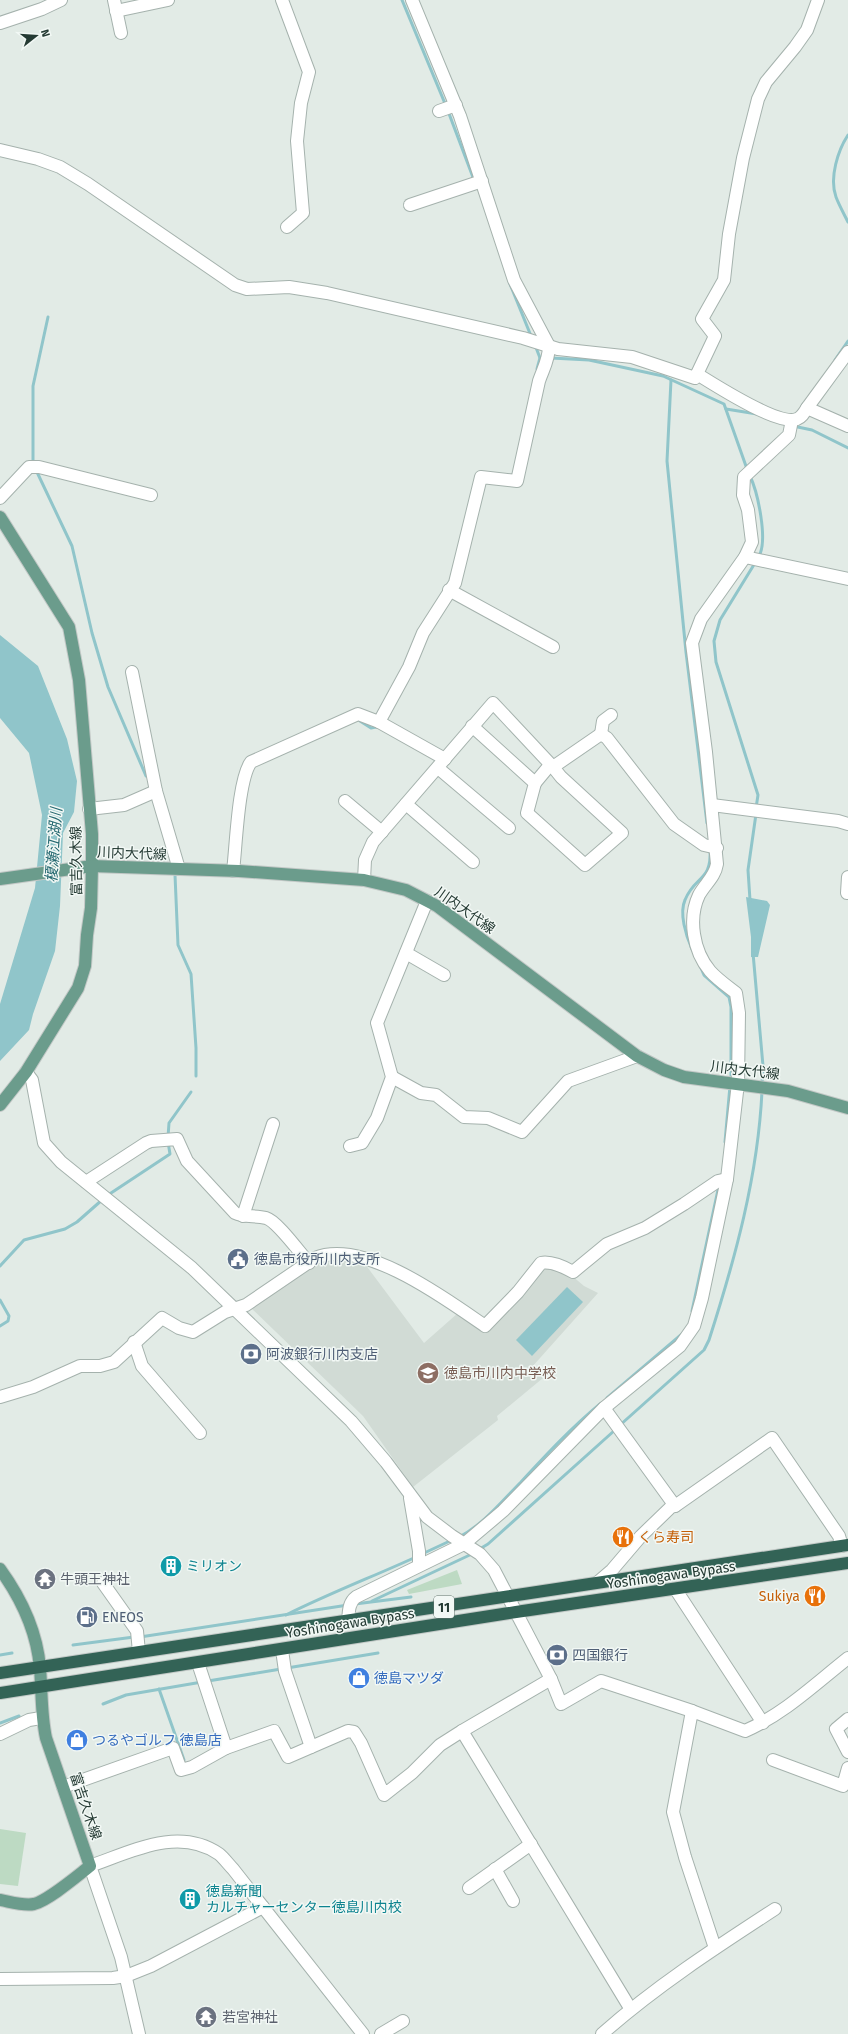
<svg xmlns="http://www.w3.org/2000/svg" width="848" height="2034" font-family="'Fira Sans','Noto Sans JP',sans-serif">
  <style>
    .built { fill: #d1dbd5 }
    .green { fill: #bddac3 }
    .water { fill: #90c5ca }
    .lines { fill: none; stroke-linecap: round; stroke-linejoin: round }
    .stream { stroke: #90c5ca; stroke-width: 3 }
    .minor-casing { stroke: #a5b2ad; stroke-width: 14 }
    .major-casing { stroke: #c2c8c6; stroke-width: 14 }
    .highway-casing { stroke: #c2c8c6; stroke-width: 14 }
    .minor { stroke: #fff; stroke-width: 12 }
    .major { stroke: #6b9c8c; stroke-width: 12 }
    .highway { stroke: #336356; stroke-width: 12 }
    .labels { text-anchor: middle; stroke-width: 3; stroke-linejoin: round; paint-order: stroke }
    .shield { fill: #f2f8f5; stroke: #62736d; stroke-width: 1 }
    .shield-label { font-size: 13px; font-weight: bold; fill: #243a33 }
    .street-label { font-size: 14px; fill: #243a33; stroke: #f2f8f5 }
    .service-label { font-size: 14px; fill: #4e5e75; stroke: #f2f8f5; text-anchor: start }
    .education-label { font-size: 14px; fill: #785e54; stroke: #f2f8f5; text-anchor: start }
    .food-label { font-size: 14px; fill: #c56008; stroke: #f2f8f5; text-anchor: start }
    .culture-label { font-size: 14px; fill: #0d838f; stroke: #f2f8f5; text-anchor: start }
    .worship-label { font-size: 14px; fill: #5b616d; stroke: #f2f8f5; text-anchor: start }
    .shop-label { font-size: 14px; fill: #366cbe; stroke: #f2f8f5; text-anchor: start }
    .water-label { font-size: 15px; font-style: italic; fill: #246870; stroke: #f2f8f5 }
  </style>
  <rect width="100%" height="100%" fill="#e2ebe6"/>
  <polygon class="built" points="328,1258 365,1264 424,1343 458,1313 486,1332 518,1298 541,1269 547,1267 571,1275 584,1286 598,1293 532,1367 543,1378 497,1416 498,1420 413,1487 363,1416 249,1306 318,1260"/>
  <g class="green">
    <polygon points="457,1570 462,1584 409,1594 407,1590"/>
    <polygon points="0,1829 26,1833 18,1886 0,1884"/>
  </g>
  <g class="water">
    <polygon points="0,635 38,666 67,739 77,781 74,812 63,833 60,906 55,951 33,1014 29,1030 0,1061 0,1004 35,888 42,815 29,753 0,718"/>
    <polygon points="746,897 767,901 770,905 758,957 751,957 751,937"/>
    <polygon points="567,1287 583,1302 532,1356 516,1340"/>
  </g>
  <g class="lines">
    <g class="stream">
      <polyline points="402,0 446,106"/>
      <polyline points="448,111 474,180"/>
      <path d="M848,135c-10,15 -19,43 -12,62 3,8 8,17 12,25"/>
      <polyline points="510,284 531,336"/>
      <polyline points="535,345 540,358 545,358"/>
      <polyline points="551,358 589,360 663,376 724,404 747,469"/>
      <polyline points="835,360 848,341"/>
      <polyline points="537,369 540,358"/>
      <polyline points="671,380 667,461 686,652 707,823"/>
      <polyline points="726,409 757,414"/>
      <polyline points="793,426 812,430 848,448"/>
      <polyline points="33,463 33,386 48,317"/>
      <polyline points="36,470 72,546 92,633 108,687 146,776"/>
      <path d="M750,476c8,17 18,64 9,80"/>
      <polyline points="755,563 720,620 714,641 716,662 758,795 756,808"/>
      <polyline points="360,721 371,728 376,727"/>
      <polyline points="175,875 178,945 191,974 196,1048 196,1076"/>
      <polyline points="750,900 748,870 756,814"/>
      <path d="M692,949c-6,-13 -13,-36 -7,-49 10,-25 27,-18 25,-51"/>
      <polyline points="753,953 763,1066 762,1085"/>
      <polyline points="701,968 704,975 729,997 731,1007 731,1081"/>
      <polyline points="168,1137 169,1123 191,1092"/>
      <polyline points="725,1142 730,1086"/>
      <polyline points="108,1195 170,1154 168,1142"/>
      <polyline points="0,1266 24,1240 65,1229 77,1222 102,1200"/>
      <polyline points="0,1300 9,1316 8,1321 0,1326"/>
      <polyline points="692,1311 719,1185"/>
      <polyline points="607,1398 682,1334"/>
      <path d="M619,1426l85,-76 5,-10c26,-81 49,-164 53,-249"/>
      <path d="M459,1537c24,-12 43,-36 62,-55 25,-27 50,-54 79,-78"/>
      <polyline points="478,1550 488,1544 615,1430"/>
      <polyline points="422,1554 452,1540"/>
      <polyline points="372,1601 474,1553"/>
      <polyline points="355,1604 411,1597"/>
      <path d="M286,1615c42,-21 86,-38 130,-58"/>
      <polyline points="140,1637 348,1605"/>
      <polyline points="73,1645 134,1637"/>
      <polyline points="0,1655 12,1653"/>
      <polyline points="287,1668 378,1653"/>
      <polyline points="208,1681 281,1669"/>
      <polyline points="159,1689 184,1760"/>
      <polyline points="103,1704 126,1695 202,1682"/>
      <polyline points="0,1723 19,1716"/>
    </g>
    <g class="minor-casing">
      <g id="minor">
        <polyline points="114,0 121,33"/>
        <polyline points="282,0 309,72 301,103 297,141 303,213 287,227"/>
        <polyline points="116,11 168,0"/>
        <polyline points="0,23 42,9 61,0"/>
        <polyline points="439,111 456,105"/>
        <path d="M0,150l38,9 22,8 28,17 147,101 12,4 42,-2 38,6 196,45 35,11 74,8 63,21 2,-4c18,11 81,52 100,45 5,-2 7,-6 10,-11l41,18"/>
        <polyline points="410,205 482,181"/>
        <polyline points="697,374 715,336 702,319 724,280 729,234 743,158 758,99 766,82 795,47 807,30 818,0"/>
        <polyline points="807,408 848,352"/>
        <polyline points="0,498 29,467 39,467 151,495"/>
        <polyline points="745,557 848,579"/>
        <polyline points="449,590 553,647"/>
        <polyline points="132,672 156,791 179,869"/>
        <path d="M379,722l30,-55 14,-34 32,-50 26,-106 36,4 22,-100c4,-12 10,-21 10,-35l-35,-66 -54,-164 -48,-116"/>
        <polyline points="472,726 535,783 527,813 585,865 622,833 561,777 553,767"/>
        <polyline points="601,734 603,721 611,715"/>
        <polyline points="438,768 509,828"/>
        <polyline points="535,783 550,765"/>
        <polyline points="345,801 382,832"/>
        <polyline points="406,804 473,862"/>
        <polyline points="712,805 838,821 848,824"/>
        <polyline points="89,809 124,805 156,791"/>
        <path d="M233,871c3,-23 5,-92 18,-109l107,-48 21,8 66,37"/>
        <polyline points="364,880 365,860 373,842 493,703 553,767 601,734 607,738 674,824 704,845 717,848"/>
        <polyline points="847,893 848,877"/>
        <polyline points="406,953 444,975"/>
        <polyline points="26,1072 32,1080 44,1143 61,1162 192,1268 351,1421 386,1462 427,1517 452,1536 480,1554 494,1570 551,1679 462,1731 630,2008"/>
        <polyline points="392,1077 421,1093 436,1095 464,1117 488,1118 522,1132 568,1081 637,1056"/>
        <polyline points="350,1146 362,1143 377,1118 392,1077 377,1023 427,901"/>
        <path d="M86,1182l60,-39 5,-2 26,-2 10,22 48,52c10,5 20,2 31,5 11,3 34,35 43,45"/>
        <polyline points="243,1216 273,1124"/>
        <polyline points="134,1342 142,1366 200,1433"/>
        <path d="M0,1397l33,-10 47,-21h20l14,-4 48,-44 17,10 14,4 32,-20 21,-7 69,-47c49,-20 131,41 170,68l33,-34 23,-29c10,-2 23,4 32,9l34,-28 38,-16 39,-24 34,-23 9,-2"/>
        <polyline points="604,1408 675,1506"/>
        <polyline points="410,1498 419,1551 419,1564"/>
        <polyline points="598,1582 612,1570 641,1536 671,1507 675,1506 772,1438 839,1536 842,1546"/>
        <polyline points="103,1583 137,1631 139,1652"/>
        <polyline points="676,1590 763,1723"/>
        <path d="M348,1621c1,-8 0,-18 8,-24l108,-53 39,-33 101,-103 76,-62 14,-20 8,-28 25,-119 11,-96 1,-70 -3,-20c-9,-7 -19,-14 -26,-22 -17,-20 -22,-53 -11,-76 6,-11 16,-18 18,-31l-11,-112 -14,-109 9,-24 44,-62 7,-15 -4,-32 -5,-15 1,-18 45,-42 3,-15"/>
        <polyline points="282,1650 285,1671 311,1747"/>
        <polyline points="198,1663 226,1748"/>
        <polyline points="551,1679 561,1704 601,1681 692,1711"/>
        <polyline points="848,1719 836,1729 848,1752"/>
        <polyline points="0,1734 29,1720 41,1718"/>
        <polyline points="773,1760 843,1786 848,1768"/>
        <polyline points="63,1787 173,1748 181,1770 192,1767 226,1748 274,1731 288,1757 348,1731 354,1732 361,1743 384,1795 412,1773 440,1745 462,1731"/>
        <polyline points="495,1869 513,1901"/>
        <polyline points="469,1888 531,1844"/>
        <path d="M715,1948l-30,-91 -12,-45 19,-101 53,20c39,-17 70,-47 103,-73"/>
        <polyline points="0,1979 113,1978 126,1976 151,1966 263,1907"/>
        <path d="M139,2034l-18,-77 -31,-91c41,-14 88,-40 129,-12 5,4 10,11 14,15l130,165"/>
        <polyline points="381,2034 403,2021"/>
        <path d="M602,2034c53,-47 113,-86 173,-125"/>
      </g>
    </g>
    <g class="major-casing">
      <g id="major">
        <polyline points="0,517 69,627 79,680 92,834 92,866 91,908 87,935 85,966 78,988 26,1072 0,1105"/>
        <polyline points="0,879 92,866 239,871 364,880 406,890 437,906 637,1056 664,1070 684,1077 788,1091 848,1108"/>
        <path d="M0,1569c21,29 37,62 40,99 2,24 1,47 6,70l44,128c-13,10 -41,34 -56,38 -11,2 -23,-2 -34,-4"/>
      </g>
    </g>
    <g class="highway-casing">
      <g id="highway">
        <polyline points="0,1673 848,1545"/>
        <polyline points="0,1693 516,1612 848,1563"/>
      </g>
    </g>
    <use href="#minor" class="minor"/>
    <use href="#major" class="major"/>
    <use href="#highway" class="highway"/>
  </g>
  <defs>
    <g id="civic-disc" transform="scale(1.15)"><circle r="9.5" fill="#5c6f8a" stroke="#f2f8f5"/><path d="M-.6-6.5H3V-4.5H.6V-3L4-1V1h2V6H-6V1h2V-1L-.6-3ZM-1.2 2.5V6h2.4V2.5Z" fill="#fff"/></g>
    <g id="bank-disc" transform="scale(1.15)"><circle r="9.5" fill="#5c6f8a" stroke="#f2f8f5"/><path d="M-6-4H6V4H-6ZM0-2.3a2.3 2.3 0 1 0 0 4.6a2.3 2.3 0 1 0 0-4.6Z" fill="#fff"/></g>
    <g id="school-disc" transform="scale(1.15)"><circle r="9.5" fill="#8d6e63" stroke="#f2f8f5"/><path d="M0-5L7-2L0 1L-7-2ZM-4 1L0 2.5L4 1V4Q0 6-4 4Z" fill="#fff"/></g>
    <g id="restaurant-disc" transform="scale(1.15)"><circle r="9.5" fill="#e8710a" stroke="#f2f8f5"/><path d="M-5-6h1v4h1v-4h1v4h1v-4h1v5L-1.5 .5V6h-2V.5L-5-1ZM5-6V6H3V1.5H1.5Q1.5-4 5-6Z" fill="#fff"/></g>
    <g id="building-disc" transform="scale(1.15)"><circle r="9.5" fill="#0f9aa8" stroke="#f2f8f5"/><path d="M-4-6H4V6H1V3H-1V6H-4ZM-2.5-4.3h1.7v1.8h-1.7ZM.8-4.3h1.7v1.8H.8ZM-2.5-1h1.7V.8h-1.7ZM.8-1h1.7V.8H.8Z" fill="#fff"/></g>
    <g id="temple-disc" transform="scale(1.15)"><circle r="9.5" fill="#6b7280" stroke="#f2f8f5"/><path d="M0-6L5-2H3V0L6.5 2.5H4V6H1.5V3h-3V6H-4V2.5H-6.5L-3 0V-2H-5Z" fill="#fff"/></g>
    <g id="fuel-disc" transform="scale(1.15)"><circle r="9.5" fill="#5c6f8a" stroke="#f2f8f5"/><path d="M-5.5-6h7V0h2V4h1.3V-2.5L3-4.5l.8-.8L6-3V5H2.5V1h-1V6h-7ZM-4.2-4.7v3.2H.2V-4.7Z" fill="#fff"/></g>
    <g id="shop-disc" transform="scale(1.15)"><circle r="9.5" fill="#3f7fe0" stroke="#f2f8f5"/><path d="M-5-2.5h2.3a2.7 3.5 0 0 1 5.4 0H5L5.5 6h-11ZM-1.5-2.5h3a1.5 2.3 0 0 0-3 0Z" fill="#fff"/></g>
  </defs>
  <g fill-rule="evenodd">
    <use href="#civic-disc" x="238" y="1259"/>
    <use href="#bank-disc" x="251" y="1354"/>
    <use href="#school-disc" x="428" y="1373"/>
    <use href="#restaurant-disc" x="623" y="1537"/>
    <use href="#building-disc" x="171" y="1566"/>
    <use href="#temple-disc" x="45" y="1579"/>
    <use href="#restaurant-disc" x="815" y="1596"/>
    <use href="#fuel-disc" x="87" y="1617"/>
    <use href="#bank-disc" x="557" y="1655"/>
    <use href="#shop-disc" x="359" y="1678"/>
    <use href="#shop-disc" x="77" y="1740"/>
    <use href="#building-disc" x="190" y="1899"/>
    <use href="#temple-disc" x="206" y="2017"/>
  </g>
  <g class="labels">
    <rect class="shield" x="434" y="1596" width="20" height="22" rx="3"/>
    <g class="shield-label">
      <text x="444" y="1612">11</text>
    </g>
    <g class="street-label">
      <text transform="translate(132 853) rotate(2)" y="5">川内大代線</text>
      <text transform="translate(76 861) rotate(-91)" y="5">富吉久木線</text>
      <text transform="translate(465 910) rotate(35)" y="5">川内大代線</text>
      <text transform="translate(745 1070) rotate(7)" y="5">川内大代線</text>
      <text transform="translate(671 1575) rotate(-8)" y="5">Yoshinogawa Bypass</text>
      <text transform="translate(350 1623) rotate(-9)" y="5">Yoshinogawa Bypass</text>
      <text transform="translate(86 1806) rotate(71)" y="5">富吉久木線</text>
    </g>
    <g class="service-label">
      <text x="254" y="1264">徳島市役所川内支所</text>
      <text x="266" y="1359">阿波銀行川内支店</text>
      <text x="102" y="1622">ENEOS</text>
      <text x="572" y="1660">四国銀行</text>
    </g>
    <g class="education-label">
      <text x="444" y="1378">徳島市川内中学校</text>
    </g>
    <g class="food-label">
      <text x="638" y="1542">くら寿司</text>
      <text x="800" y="1601" text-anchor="end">Sukiya</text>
    </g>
    <g class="culture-label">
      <text x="186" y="1571">ミリオン</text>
      <text x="206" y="1896">徳島新聞<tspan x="206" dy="16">カルチャーセンター徳島川内校</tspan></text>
    </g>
    <g class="worship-label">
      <text x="60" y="1584">牛頭王神社</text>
      <text x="222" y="2022">若宮神社</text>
    </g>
    <g class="shop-label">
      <text x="374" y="1683">徳島マツダ</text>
      <text x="92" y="1745">つるやゴルフ 徳島店</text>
    </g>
    <g class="water-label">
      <text transform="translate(54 845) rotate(-86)" y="5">榎瀬江湖川</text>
    </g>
  </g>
  <g transform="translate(36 36) rotate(73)" stroke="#f2f8f5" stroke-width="3" paint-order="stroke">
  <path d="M0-3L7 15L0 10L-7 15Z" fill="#243a33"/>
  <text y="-6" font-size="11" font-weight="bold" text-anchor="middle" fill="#243a33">N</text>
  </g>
</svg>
